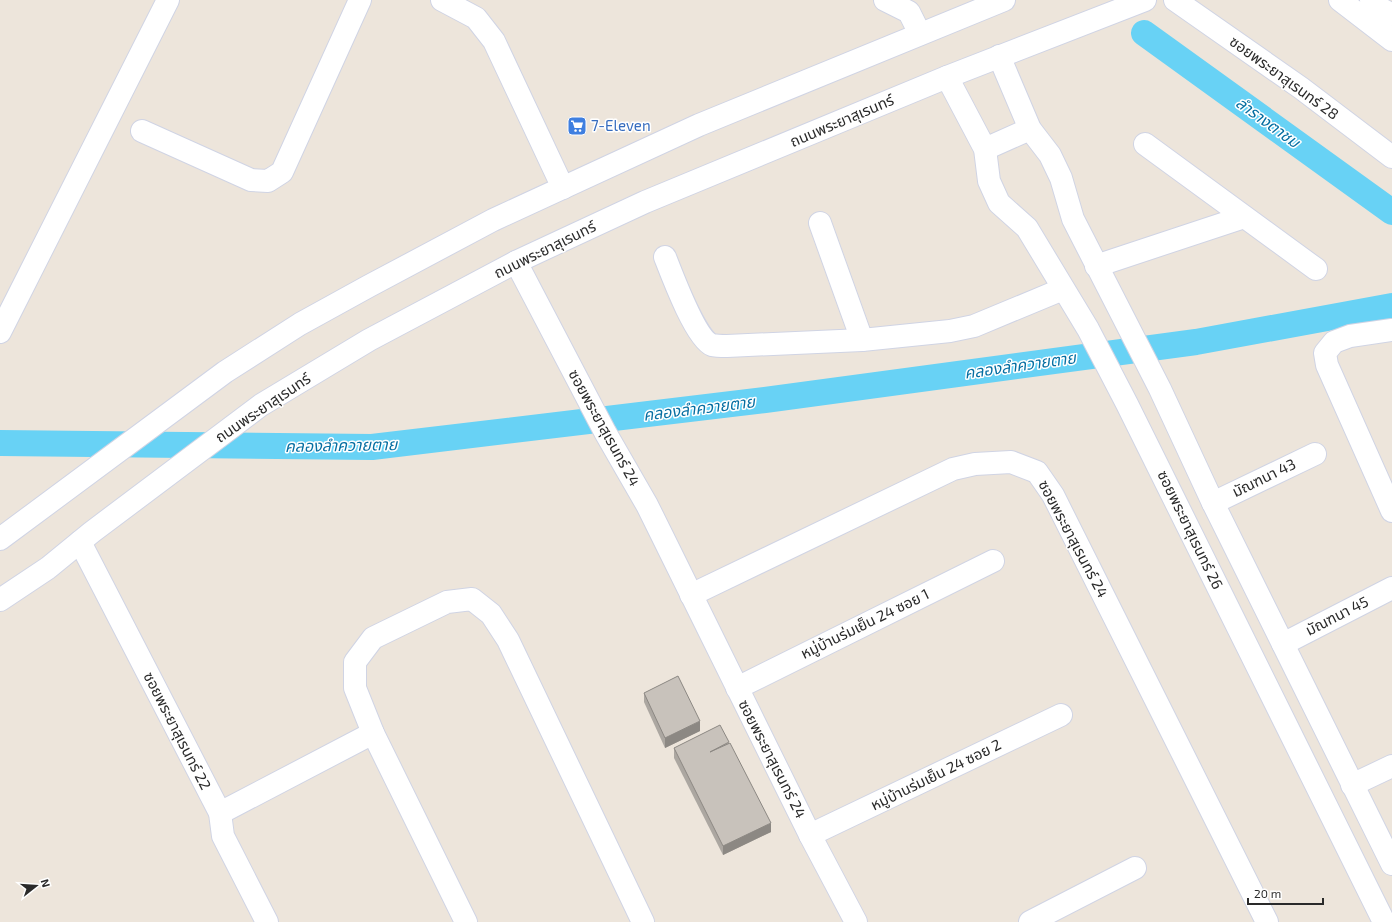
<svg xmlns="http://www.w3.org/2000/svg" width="1392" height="922" font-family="'Exo 2','Noto Sans Thai',sans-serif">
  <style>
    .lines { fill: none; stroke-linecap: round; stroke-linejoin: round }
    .canal { stroke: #68d2f5; stroke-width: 26 }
    .minor-casing { stroke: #d0d4e4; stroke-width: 24 }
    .tertiary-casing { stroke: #d0d4e4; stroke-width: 24 }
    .minor { stroke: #fff; stroke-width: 22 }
    .tertiary { stroke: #fff; stroke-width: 22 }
    .wall { fill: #aca7a1 }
    .shaded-wall { fill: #8c8883 }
    .building { fill: #c8c2bb; stroke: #8c8883 }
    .labels { text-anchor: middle; stroke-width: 3; stroke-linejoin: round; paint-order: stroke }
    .street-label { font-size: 15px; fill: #2a2a2a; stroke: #fff }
    .shop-label { font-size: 15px; fill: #366cbe; stroke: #fff; text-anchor: start }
    .water-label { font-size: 16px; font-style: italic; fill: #066fa2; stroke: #fff }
  </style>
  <rect width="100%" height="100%" fill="#ede5db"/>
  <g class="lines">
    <g class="canal">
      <polyline points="1144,33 1392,212"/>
      <polyline points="0,443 372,447 765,400 1196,342 1392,306"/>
    </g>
    <g class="minor-casing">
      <g id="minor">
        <polyline points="442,0 476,18 494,41 563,188"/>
        <polyline points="885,0 909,12 920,34"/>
        <polyline points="1175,0 1301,88 1392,157"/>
        <polyline points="1340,0 1392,40"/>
        <polyline points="1371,0 1378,7 1392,15"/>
        <polyline points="999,56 1030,129 1050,155 1061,178 1073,219 1160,389 1213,503 1392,864"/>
        <polyline points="947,77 985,149 989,181 999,203 1027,228 1088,329 1127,404 1384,922"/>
        <polyline points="142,131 251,180 268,181 282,172 360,0"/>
        <polyline points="1145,144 1316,269"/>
        <polyline points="985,149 1030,129"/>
        <polyline points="820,223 862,340"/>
        <path d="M665,257c7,18 31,82 47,88 4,1 11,1 15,1l135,-6 88,-9 24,-5 89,-37"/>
        <polyline points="516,262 605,432 647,505 810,835 856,922"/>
        <polyline points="1096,266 1244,217"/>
        <polyline points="1392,330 1350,336 1334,342 1325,353 1327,365 1392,511"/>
        <polyline points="0,332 168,0"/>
        <polyline points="1213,503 1315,454"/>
        <polyline points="80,542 220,813 223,836 267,922"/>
        <polyline points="691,595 953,469 975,464 1011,462 1037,472 1053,495 1267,922"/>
        <polyline points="1283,644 1392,588"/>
        <polyline points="737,688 993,561"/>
        <polyline points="1352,785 1392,766"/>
        <polyline points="220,813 373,733"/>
        <polyline points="810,835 1061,715"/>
        <polyline points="466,922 373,733 355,688 355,662 373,638 447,602 472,599 491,614 508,640 643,922"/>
        <polyline points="1030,922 1135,868"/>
      </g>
    </g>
    <g class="tertiary-casing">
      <g id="tertiary">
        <polyline points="0,539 225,372 300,324 369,286 493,220 699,125 1004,0"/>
        <polyline points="0,600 48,568 92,532 261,405 369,340 516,262 645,202 947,77 1145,0"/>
      </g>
    </g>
    <use href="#minor" class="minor"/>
    <use href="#tertiary" class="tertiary"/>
  </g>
  <g class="wall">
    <polygon points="644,693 700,731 665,748 644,702"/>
    <polygon points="729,743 771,832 723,855 674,758 674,748"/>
  </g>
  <g class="shaded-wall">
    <polygon points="700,721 700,731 665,748 665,738"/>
    <polygon points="771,823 771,832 723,855 723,846"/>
  </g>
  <g class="building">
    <polygon points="678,676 700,721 665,738 644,693"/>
    <polygon points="720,725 729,742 710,752 730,743 771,823 723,846 674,748"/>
  </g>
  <defs>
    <g id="supermarket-square" transform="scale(1)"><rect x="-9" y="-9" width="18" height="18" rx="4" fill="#3f7fe0" stroke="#fff"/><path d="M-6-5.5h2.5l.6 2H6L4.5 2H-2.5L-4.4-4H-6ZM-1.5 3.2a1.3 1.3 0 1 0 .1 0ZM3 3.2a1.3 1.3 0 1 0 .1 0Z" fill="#fff"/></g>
  </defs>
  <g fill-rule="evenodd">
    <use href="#supermarket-square" x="577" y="126"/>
  </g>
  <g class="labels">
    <g class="street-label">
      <text transform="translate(1284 78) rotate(36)" y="5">ซอยพระยาสุเรนทร์ 28</text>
      <text transform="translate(842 121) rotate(-23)" y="5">ถนนพระยาสุเรนทร์</text>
      <text transform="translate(545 250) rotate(-26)" y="5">ถนนพระยาสุเรนทร์</text>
      <text transform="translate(263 408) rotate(-34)" y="5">ถนนพระยาสุเรนทร์</text>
      <text transform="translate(604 428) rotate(61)" y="5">ซอยพระยาสุเรนทร์ 24</text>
      <text transform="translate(1264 478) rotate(-26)" y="5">มัณฑนา 43</text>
      <text transform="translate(1190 530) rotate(64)" y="5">ซอยพระยาสุเรนทร์ 26</text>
      <text transform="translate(1073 539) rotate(62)" y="5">ซอยพระยาสุเรนทร์ 24</text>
      <text transform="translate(1337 616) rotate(-27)" y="5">มัณฑนา 45</text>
      <text transform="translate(865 624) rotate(-26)" y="5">หมู่บ้านร่มเย็น 24 ซอย 1</text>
      <text transform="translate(177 731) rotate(63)" y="5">ซอยพระยาสุเรนทร์ 22</text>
      <text transform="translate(772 759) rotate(63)" y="5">ซอยพระยาสุเรนทร์ 24</text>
      <text transform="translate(936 775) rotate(-26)" y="5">หมู่บ้านร่มเย็น 24 ซอย 2</text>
    </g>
    <g class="shop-label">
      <text x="591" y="131">7-Eleven</text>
    </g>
    <g class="water-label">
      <text transform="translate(1268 122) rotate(36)" y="6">ลำรางตาชม</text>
      <text transform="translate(1020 365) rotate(-8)" y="6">คลองลำควายตาย</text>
      <text transform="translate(699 408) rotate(-7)" y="6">คลองลำควายตาย</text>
      <text transform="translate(341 445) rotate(-1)" y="6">คลองลำควายตาย</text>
    </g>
  </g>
  <g transform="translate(36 886) rotate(73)" stroke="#ffffff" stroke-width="3" paint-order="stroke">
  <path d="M0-3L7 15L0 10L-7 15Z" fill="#2a2a2a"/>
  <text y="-6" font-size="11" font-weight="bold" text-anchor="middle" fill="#2a2a2a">N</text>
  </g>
  <path d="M1248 898v6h75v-6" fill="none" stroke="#2a2a2a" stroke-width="2"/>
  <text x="1254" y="898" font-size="12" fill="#2a2a2a" stroke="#ffffff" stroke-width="3" paint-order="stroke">20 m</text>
</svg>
